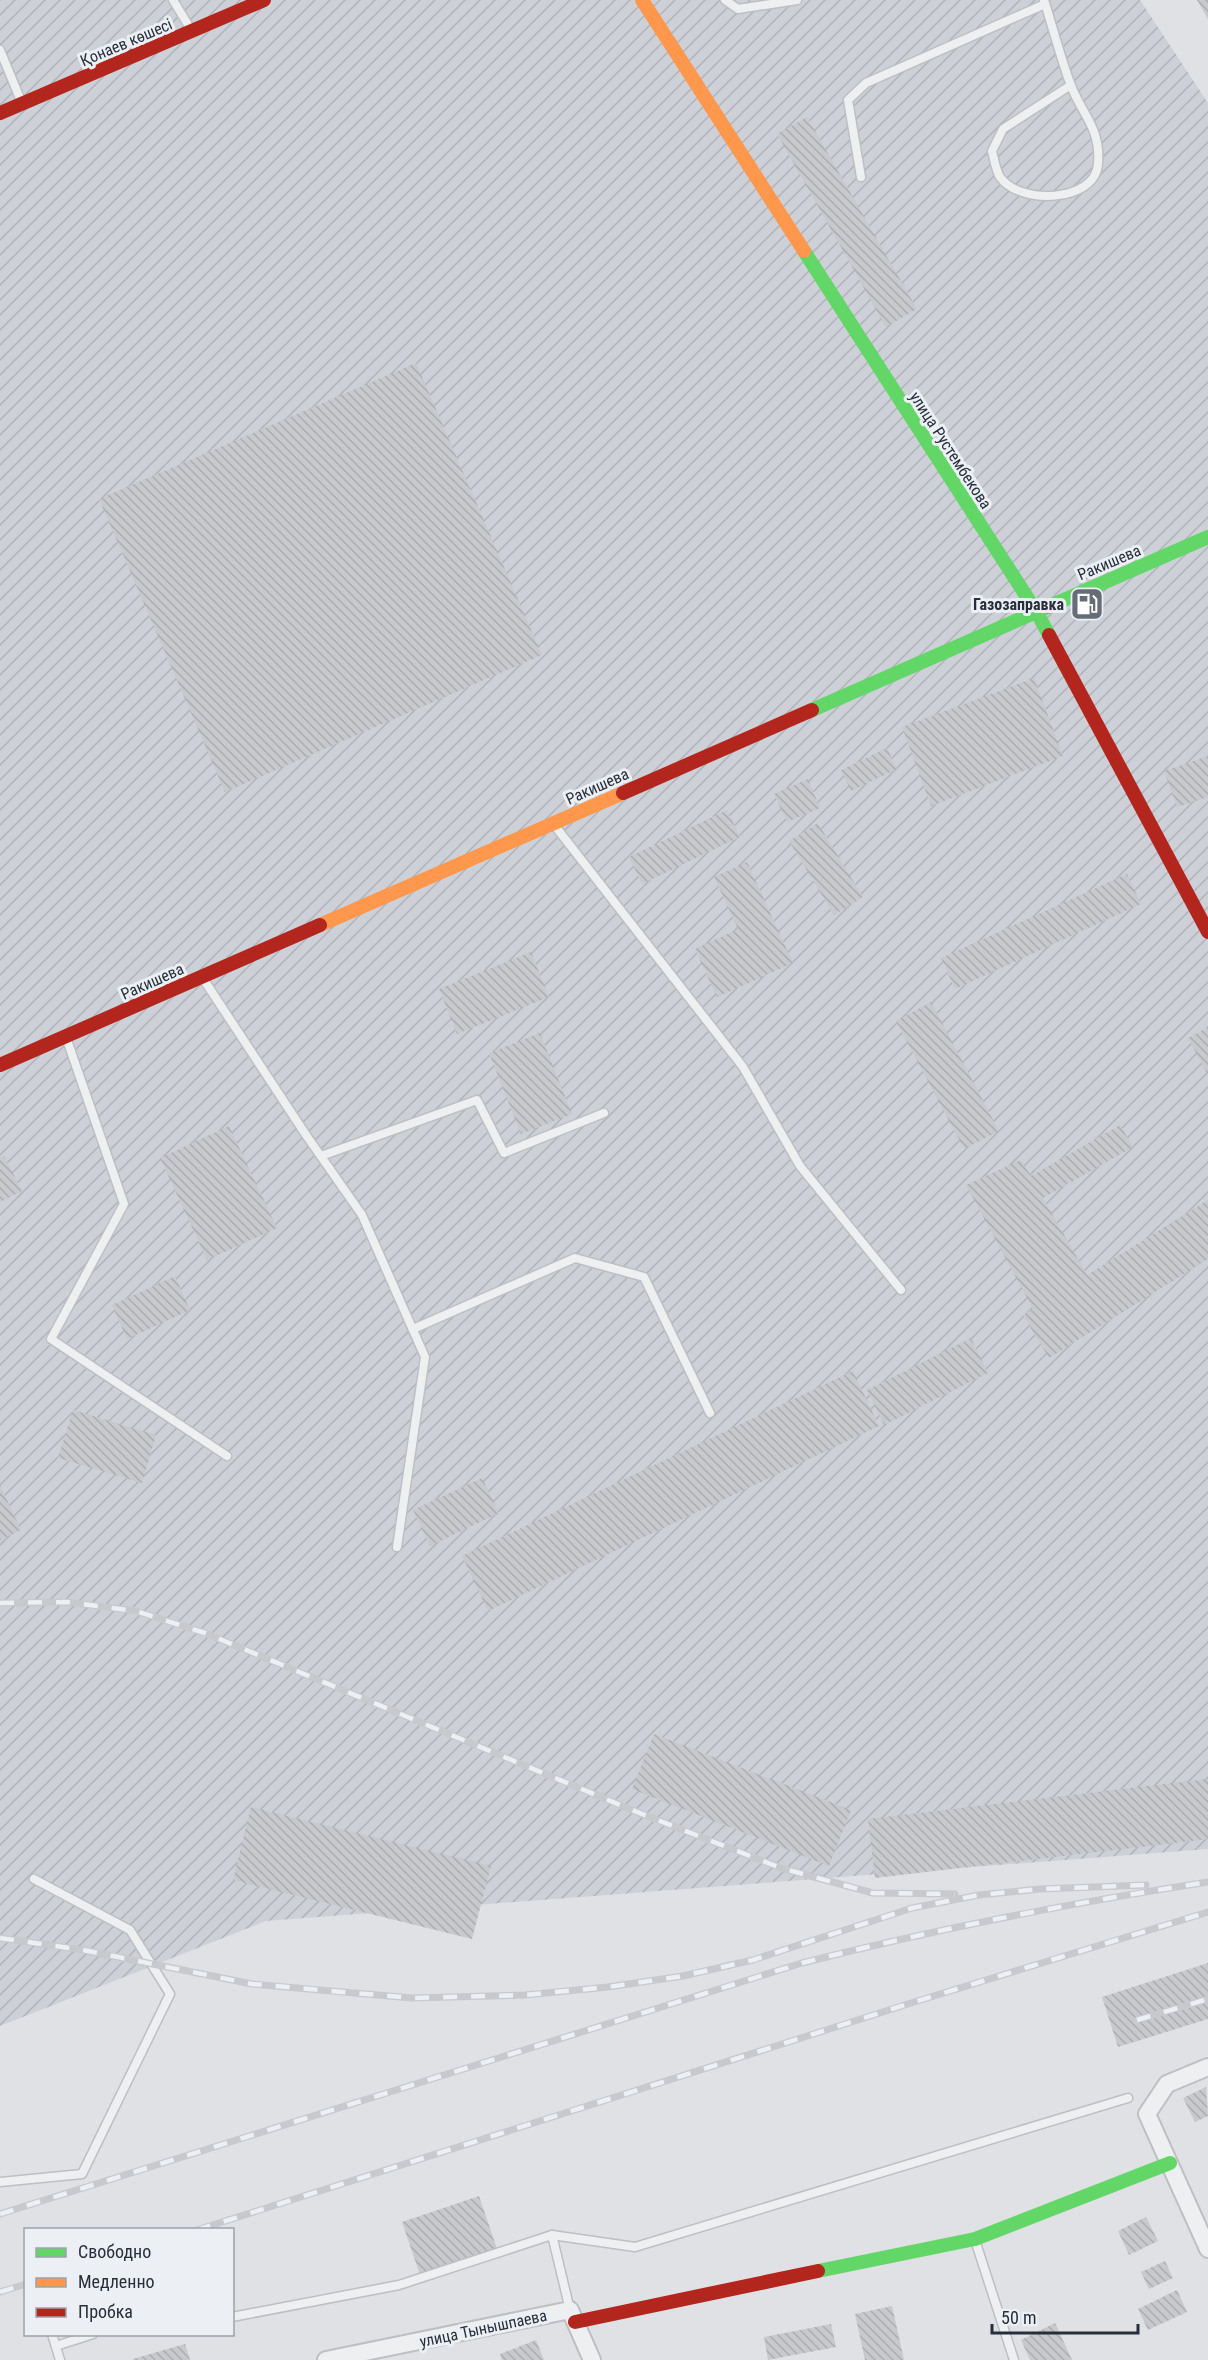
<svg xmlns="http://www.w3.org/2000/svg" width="1208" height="2360" font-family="'Roboto Condensed',sans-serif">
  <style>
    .industrial { fill: url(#industrial-furrows) }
    .building { fill: url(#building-back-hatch) }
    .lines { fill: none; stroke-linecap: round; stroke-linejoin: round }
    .lane-casing { stroke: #bdbfc2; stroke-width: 11 }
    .street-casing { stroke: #bdbfc2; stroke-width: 20 }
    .lane { stroke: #eeeff1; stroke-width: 8 }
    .street { stroke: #eeeff1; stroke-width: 16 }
    .fast { stroke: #63d668; stroke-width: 14 }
    .slow { stroke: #ff974d; stroke-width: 14 }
    .jam { stroke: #b3261e; stroke-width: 14 }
    .rail-casing { stroke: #c7c9cc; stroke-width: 7 }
    .rail { stroke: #eceff4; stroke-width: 4.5; stroke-dasharray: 14; stroke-linecap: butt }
    .labels { text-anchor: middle; stroke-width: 6; stroke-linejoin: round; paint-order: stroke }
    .street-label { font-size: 16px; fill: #272e3c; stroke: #eceff4 }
    .poi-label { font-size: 16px; font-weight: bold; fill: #272e3c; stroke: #eceff4; text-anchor: end }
  </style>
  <defs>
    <pattern id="industrial-furrows" width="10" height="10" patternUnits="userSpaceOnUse" patternTransform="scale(1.5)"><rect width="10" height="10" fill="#cdd0d7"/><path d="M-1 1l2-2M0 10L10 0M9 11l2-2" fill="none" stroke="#b0b3b9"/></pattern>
    <pattern id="building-back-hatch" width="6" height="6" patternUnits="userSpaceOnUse" patternTransform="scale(1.5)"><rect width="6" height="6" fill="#c7c9cc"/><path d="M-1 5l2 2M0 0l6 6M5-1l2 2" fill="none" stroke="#abadb0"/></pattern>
  </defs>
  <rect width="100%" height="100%" fill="#dfe1e4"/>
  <polygon class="industrial" points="0,0 1140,0 1208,103 1208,1849 266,1921 0,2026"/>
  <g class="building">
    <polygon points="1197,0 1208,0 1208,19"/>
    <polygon points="807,117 917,309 886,327 777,134"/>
    <polygon points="416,363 542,655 225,792 99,499"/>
    <polygon points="1034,678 1063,756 931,806 902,727"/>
    <polygon points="887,748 897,769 851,791 841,770"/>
    <polygon points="1208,756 1208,797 1177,807 1164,771"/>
    <polygon points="808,779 820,808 787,822 774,794"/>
    <polygon points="727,810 740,837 642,884 629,857"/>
    <polygon points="818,823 863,897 834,915 789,841"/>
    <polygon points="747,862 793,963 717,997 695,949 738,929 714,877"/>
    <polygon points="1127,874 1141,904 955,989 941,958"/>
    <polygon points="531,952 549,997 457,1034 439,989"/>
    <polygon points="931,1002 999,1131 964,1149 896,1021"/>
    <polygon points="1208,1027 1208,1075 1188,1038"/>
    <polygon points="540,1033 572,1114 521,1134 489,1053"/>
    <polygon points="1120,1125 1133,1147 1043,1198 1087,1275 1208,1200 1208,1259 1049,1358 1023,1315 1033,1309 966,1185 1021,1160 1031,1176"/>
    <polygon points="229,1126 277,1228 207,1260 160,1158"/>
    <polygon points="4,1156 22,1191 0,1202 0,1158"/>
    <polygon points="175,1276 190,1310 127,1339 112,1305"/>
    <polygon points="971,1338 988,1373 884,1425 867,1390"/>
    <polygon points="853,1371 879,1426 488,1611 462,1556"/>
    <polygon points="73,1410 156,1435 142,1483 58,1458"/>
    <polygon points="482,1478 499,1513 430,1546 413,1510"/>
    <polygon points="0,1485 21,1530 0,1540"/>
    <polygon points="654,1734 851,1810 829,1866 632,1789"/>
    <polygon points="1208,1779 1208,1839 875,1878 868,1819"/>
    <polygon points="251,1807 491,1866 472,1939 233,1880"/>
    <polygon points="1208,1963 1208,2019 1118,2047 1102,1997"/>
    <polygon points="1206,2087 1208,2116 1195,2122 1183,2098"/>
    <polygon points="479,2196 497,2249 420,2275 402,2222"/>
    <polygon points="1146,2217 1158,2241 1129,2255 1118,2231"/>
    <polygon points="1165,2261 1173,2278 1149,2289 1141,2272"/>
    <polygon points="1177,2290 1187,2312 1148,2330 1138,2309"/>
    <polygon points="892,2306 904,2360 865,2360 855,2314"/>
    <polygon points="1055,2323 1072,2360 1030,2360 1021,2340"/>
    <polygon points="831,2324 836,2347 768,2360 764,2337"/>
    <polygon points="536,2340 544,2360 502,2360 500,2354"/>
    <polygon points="185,2344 190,2360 133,2360 133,2359"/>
  </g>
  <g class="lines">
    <g class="lane-casing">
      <g id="lane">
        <polyline points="173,0 190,28"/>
        <polyline points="725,0 738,9 797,0"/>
        <path d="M1044,0c9,28 16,56 26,83 11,31 31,44 28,81 -3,39 -79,41 -98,13 -4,-6 -6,-18 -8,-26l11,-22 68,-44"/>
        <polyline points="0,50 21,101"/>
        <polyline points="861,177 848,100 866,83 1045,4"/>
        <polyline points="555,826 743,1067 800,1166 901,1290"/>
        <polyline points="204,980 306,1135 362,1215 425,1357 397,1547"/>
        <polyline points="66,1037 124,1204 51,1339 227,1456"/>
        <polyline points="321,1156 477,1100 504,1153 604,1113"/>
        <polyline points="413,1329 575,1258 644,1277 710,1413"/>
        <polyline points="0,2182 82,2174 170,1994 130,1930 34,1879"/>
        <polyline points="552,2235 635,2247 1128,2098"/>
        <polyline points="975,2240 1014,2360"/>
        <polyline points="232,2317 399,2285 552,2235 570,2310"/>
        <polyline points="52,2334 60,2360"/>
        <polyline points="56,2346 93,2334"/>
      </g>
    </g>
    <g class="street-casing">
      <g id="street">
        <polyline points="1208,2067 1167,2084 1147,2114 1208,2249"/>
        <polyline points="326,2360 570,2310 592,2360"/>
      </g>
    </g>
    <use href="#lane" class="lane"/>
    <use href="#street" class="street"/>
    <g class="fast">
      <polyline points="804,251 1036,611 1049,635"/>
      <polyline points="812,710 1208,537"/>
      <polyline points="818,2271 975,2239 1170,2163"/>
    </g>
    <g class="slow">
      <polyline points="642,0 804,251"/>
      <polyline points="320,925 623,793"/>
    </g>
    <g class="jam">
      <polyline points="0,113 264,0"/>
      <polyline points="1049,635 1208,932"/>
      <polyline points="623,793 812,710"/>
      <polyline points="0,1065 320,925"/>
      <polyline points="575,2322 818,2271"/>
    </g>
    <g class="rail-casing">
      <g id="rail">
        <polyline points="0,1603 66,1602 136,1611 205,1633 642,1814 781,1868 873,1893 955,1894"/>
        <polyline points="0,1938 83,1950 252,1984 412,1998 525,1995 608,1987 683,1976 753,1960 912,1908 979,1895 1040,1889 1146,1885"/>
        <polyline points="1137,2020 1208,1999"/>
        <path d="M0,2214l802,-251c134,-34 269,-60 406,-81"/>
        <polyline points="197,2230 911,2003 1208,1912"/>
        <polyline points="0,2292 26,2284"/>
      </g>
    </g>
    <use href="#rail" class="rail"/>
  </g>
  <defs>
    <g id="fuel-square" transform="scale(1.725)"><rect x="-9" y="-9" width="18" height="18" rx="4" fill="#676d77" stroke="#eceff4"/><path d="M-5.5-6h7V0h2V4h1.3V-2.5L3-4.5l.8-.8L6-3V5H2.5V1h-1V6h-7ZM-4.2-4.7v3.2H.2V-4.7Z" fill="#fff"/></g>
  </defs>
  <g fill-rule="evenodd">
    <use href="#fuel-square" x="1087" y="604"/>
  </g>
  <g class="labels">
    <g class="street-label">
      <text transform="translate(126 42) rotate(-23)" y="6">Қонаев көшесі</text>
      <text transform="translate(951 450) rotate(57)" y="6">улица Рустембекова</text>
      <text transform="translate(1109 562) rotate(-23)" y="6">Ракишева</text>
      <text transform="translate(597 786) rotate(-24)" y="6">Ракишева</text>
      <text transform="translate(152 981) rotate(-24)" y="6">Ракишева</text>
      <text transform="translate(483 2328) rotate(-12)" y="6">улица Тынышпаева</text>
    </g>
    <g class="poi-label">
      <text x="1064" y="610">Газозаправка</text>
    </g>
  </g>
  <rect x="24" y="2228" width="210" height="108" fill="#eceff4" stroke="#9da2aa" stroke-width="1.5"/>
  <rect x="36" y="2248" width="30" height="9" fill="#63d668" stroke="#9da2aa" stroke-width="1.5"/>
  <text x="78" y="2258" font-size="18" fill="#272e3c">Свободно</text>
  <rect x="36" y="2278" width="30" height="9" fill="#ff974d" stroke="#9da2aa" stroke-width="1.5"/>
  <text x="78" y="2288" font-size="18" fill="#272e3c">Медленно</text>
  <rect x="36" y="2308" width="30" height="9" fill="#b3261e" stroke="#9da2aa" stroke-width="1.5"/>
  <text x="78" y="2318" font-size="18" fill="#272e3c">Пробка</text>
  <path d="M992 2324v9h146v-9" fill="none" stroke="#272e3c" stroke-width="3"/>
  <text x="1001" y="2324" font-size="18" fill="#272e3c" stroke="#eceff4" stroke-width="4.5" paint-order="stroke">50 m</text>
</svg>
